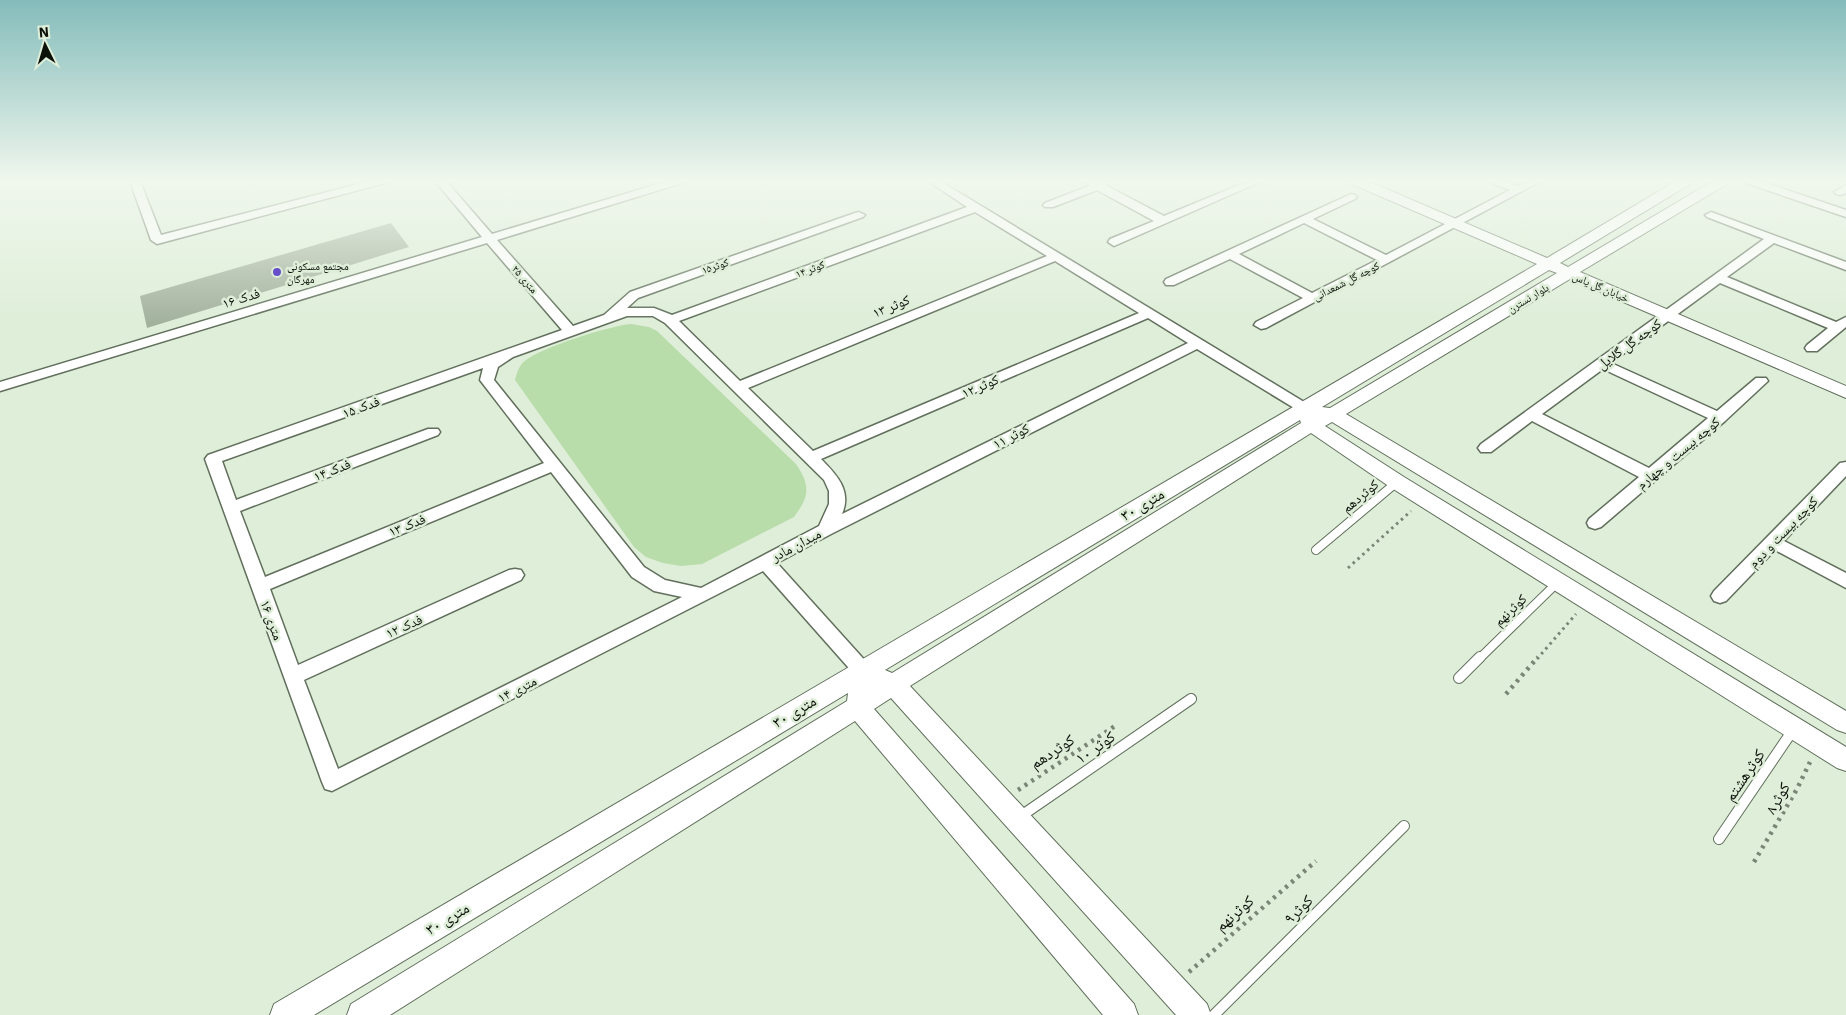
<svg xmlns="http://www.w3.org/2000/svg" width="1846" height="1015" font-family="'IBM Plex Sans','Noto Naskh Arabic',sans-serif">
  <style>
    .green { fill: #b9dcab }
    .building { fill: #a2b19c }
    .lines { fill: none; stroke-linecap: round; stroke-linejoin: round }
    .service-far1-casing { stroke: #616f5c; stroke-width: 10 }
    .service-casing { stroke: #616f5c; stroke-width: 12 }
    .minor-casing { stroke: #616f5c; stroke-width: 3 }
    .tertiary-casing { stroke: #616f5c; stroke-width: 2 }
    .path-far1 { stroke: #7a8576; stroke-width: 3; stroke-dasharray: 2.5 4; stroke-linecap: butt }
    .path { stroke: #7a8576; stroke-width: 4.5; stroke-dasharray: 3 5; stroke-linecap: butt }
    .service-far1 { stroke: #fff; stroke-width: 8 }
    .service { stroke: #fff; stroke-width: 10 }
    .minor { fill: #fff; fill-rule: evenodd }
    .tertiary { fill: #fff; fill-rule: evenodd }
    .poi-dot { fill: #664fc8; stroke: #deeed8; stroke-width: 2 }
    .labels { text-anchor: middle; stroke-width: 5; stroke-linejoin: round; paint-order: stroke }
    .far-poi-label { font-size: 11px; fill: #0c110a; stroke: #deeed8; text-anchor: start }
    .far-street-label { font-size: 11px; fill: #0c110a; stroke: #deeed8 }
    .street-label { font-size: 14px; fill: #0c110a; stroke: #deeed8 }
    .near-street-label { font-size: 16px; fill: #0c110a; stroke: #deeed8 }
  </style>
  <rect width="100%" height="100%" fill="#deeed8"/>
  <path class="green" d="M631,324l18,3 8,4 139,133c15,22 13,33 -2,53l-92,47 -21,2 -18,-3 -17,-6 -12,-10 -119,-167c2,-8 4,-15 11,-20 17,-13 83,-34 105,-36z"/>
  <polygon class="building" points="391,223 409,247 147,328 140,296"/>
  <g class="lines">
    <g class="service-far1-casing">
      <g id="service-far1">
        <polyline points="1316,550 1397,482"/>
        <polyline points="1479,659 1558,582"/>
      </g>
    </g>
    <g class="service-casing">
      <g id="service">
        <polyline points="1459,678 1480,657"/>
        <polyline points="1021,816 1191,699"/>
        <polyline points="1719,839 1793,730"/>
        <polyline points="1214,1015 1404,826"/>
      </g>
    </g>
    <g class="minor-casing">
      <g id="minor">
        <polygon points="130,181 140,181 161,235 370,181 386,181 385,183 157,244 151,240"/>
        <path d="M435,181h11l46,53 176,-53h15l-1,2 -185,57 76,86 31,-11 26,-23 225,-79 4,-1 6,3 -2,2 -225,81 -11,10h27l18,7 295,-108 -39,-26h12l369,224 2,3 -2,3h-10l-102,-62 -366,185 -54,29 92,102 2,5 -2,5 -7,3 -7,-3 -92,-104 -431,220 -7,-2 -3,-7 -117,-323 3,-4 354,-125 -75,-87 -487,148v-9l482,-145zM975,212l72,44 -307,125 -61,-60zM1055,261l84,52 -326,138 -65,-63zM627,316h26l12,7 159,157 5,11v13l-10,22 -118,62 -36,-8 -21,-13 -150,-187 4,-13 15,-10zM1148,318l40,25 -346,171c10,-23 -5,-39 -21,-55zM483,368l-3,12 64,83 -279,114 -25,-66 198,-76 2,-3 -2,-3h-10l-192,71 -14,-39zM551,472l81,105 22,14 28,6 -344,172 -34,-89 217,-100 3,-5 -3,-5 -6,-1 -6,1 -211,95 -28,-76z"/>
        <polygon points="1083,181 1107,182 1108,184 1107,186 1164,216 1249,181 1262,181 1114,246 1108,242 1110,239 1154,221 1097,190 1053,207 1045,207 1043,205 1045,203 1089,186"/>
        <path d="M1490,181h14l14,5 10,-5h13l-275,147 -5,1 -7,-4 2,-3 47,-24 -73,-39 -56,26h-8l-2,-3 2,-3 185,-85 4,1 2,2 -2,2 -42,20 73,36 124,-65 -19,-7zM1304,223l73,37 -65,33 -73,-39z"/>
        <polygon points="1745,181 1760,181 1846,210 1846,217 1746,183"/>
        <polygon points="1846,185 1846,193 1840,195 1836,194 1834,192"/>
        <path d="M1711,212l135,50v8l-72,-27 -47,34 109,45 10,-5v10l-29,24h-10l-2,-3 2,-3 21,-17 -108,-45 -109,80 106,48 39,-33h10l2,3 -43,40 -124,106 -6,2 -6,-2 -2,-4 2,-4 50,-42 -107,-56 -41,31h-10l-3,-4 3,-4 283,-205 -57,-22 -2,-2zM1603,369l105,49 -59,50 -107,-54z"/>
        <polygon points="1846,462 1846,476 1784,541 1846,573 1846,588 1775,550 1726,601 1720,603 1714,601 1711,596 1714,591 1840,463"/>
      </g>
    </g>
    <g class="tertiary-casing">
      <path id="tertiary" d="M1351,181h17l179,77 129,-77h15l-1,3 -130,79 8,4 145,-86h15l-1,3 -147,88 266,114v12l-276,-119 -224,135 500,297v22l-9,-3 -505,-308 -7,4 79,51 442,270v24l-9,-3 -447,-281 -79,-54 -401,253 297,318 4,11h-35l-285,-317 -17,11 260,295 4,11h-35l-248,-294 -465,294h-43l4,-11 496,-303 1,-8 -534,322h-44l4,-11 1263,-740 -185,-80zM1549,270l8,3 -227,135 -8,-1zM1300,420l1,3 -409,250 -7,-3z"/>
    </g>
    <g class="path-far1">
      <polyline points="1348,568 1411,511"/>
      <polyline points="1537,659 1576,614"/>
    </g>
    <g class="path">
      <polyline points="1506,694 1538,657"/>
      <polyline points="1018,790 1118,724"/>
      <polyline points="1754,862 1797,789 1810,762"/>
      <polyline points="1189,972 1316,861"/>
    </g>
    <use href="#service-far1" class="service-far1"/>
    <use href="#service" class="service"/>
    <use href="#minor" class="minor"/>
    <use href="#tertiary" class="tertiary"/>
  </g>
  <linearGradient id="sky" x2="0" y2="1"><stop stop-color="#84bcbb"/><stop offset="0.56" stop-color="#f0f7ed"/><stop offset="1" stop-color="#f0f7ed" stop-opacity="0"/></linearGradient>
  <rect width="1846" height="323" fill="url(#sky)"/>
  <circle class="poi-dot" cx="277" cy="272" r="5"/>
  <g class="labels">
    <g class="far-poi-label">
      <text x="287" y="270">مجتمع مسکونی<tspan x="287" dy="13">مهرگان</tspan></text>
    </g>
    <g class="far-street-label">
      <text transform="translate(715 266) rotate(-19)" y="4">کوثر۱۵</text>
      <text transform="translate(810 269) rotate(-20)" y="4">کوثر ۱۴</text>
      <text transform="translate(525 279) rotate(49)" y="4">۲۵ متری</text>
      <text transform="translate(1346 281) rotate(-27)" y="4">کوچه گل شمعدانی</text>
      <text transform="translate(1601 287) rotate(23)" y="4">خیابان گل یاس</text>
      <text transform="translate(1528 298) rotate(-31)" y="4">بلوار نسترن</text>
    </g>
    <g class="street-label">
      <text transform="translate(241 298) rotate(-17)" y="5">فدک ۱۶</text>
      <text transform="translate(891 306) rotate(-22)" y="5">کوثر ۱۳</text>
      <text transform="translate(1629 344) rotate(-36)" y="5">کوچه گل گلایل</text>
      <text transform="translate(980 386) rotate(-23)" y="5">کوثر ۱۲</text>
      <text transform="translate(361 407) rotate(-20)" y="5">فدک ۱۵</text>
      <text transform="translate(1011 436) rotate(-27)" y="5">کوثر ۱۱</text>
      <text transform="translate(1678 453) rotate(-40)" y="5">کوچه بیست و چهارم</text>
      <text transform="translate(332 470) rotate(-21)" y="5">فدک ۱۴</text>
      <text transform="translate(1360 496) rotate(-40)" y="5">کوثردهم</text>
      <text transform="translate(407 525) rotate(-22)" y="5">فدک ۱۳</text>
      <text transform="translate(1783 532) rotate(-46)" y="5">کوچه بیست و دوم</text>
      <text transform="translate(796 545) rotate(-28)" y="5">میدان مادر</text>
      <text transform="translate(1510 610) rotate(-44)" y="5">کوثرنهم</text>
      <text transform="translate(272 620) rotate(70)" y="5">۱۶ متری</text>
      <text transform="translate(404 626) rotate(-24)" y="5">فدک ۱۲</text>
      <text transform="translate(517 689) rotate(-27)" y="5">۱۴ متری</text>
    </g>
    <g class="near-street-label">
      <text transform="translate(1142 504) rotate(-31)" y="6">۳۰ متری</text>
      <text transform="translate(794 711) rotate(-31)" y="6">۳۰ متری</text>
      <text transform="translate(1095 747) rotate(-35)" y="6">کوثر ۱۰</text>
      <text transform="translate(1052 751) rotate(-33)" y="6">کوثردهم</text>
      <text transform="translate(1744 775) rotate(-56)" y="6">کوثرهشتم</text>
      <text transform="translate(1777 798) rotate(-60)" y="6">کوثر۸</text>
      <text transform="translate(1298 909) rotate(-45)" y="6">کوثر۹</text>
      <text transform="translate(1234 913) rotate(-41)" y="6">کوثرنهم</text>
      <text transform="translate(447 918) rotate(-31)" y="6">۳۰ متری</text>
    </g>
  </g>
  <g transform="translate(45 45) rotate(355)" stroke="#deeed8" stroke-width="4" paint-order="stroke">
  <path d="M0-4L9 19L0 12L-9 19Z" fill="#0c110a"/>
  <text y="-8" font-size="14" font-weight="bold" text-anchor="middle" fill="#0c110a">N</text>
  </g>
</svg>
